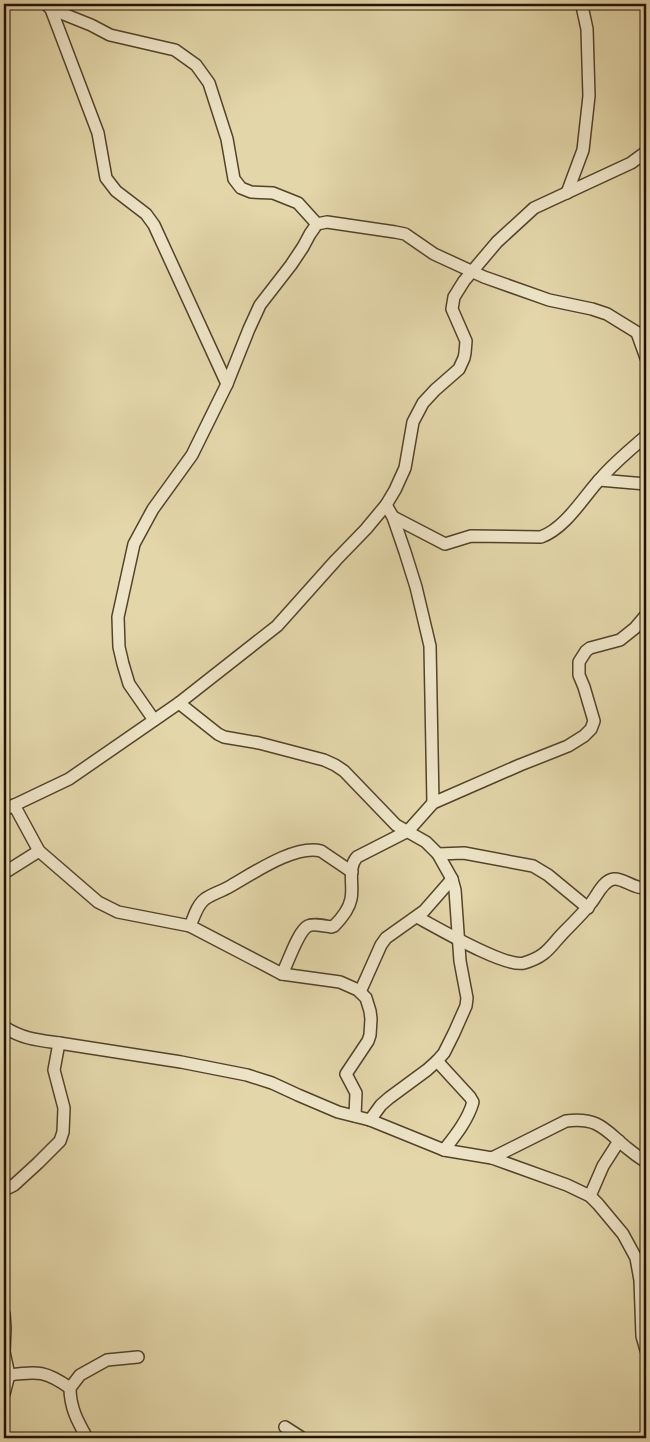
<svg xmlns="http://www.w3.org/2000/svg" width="650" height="1442" font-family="'Libre Caslon Text',serif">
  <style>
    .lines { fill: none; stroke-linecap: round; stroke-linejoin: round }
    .street-casing { stroke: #53432a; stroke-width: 14 }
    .street { stroke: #ede4c7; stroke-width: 11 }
  </style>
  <rect width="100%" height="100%" fill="#e3d6a9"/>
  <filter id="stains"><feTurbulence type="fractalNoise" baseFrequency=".004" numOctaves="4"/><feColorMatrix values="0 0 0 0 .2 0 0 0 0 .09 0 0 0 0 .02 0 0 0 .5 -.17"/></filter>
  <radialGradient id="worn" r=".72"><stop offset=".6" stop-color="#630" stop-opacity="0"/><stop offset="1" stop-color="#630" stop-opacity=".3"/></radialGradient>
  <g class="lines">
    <g class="street-casing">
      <g id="street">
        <polyline points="46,4 51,9 98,133 106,178 116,191 146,214 154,225 227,384"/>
        <polyline points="51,9 91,25 110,35 175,50 196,65 209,83 227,139 234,179 241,188 251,192 273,193 298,203 317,224"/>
        <polyline points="567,193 583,150 589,96 587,29 582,6 580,4"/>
        <polyline points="637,333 646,358"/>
        <polyline points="599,480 646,484"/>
        <polyline points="386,505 393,517 405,552 416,587 430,646 433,803"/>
        <path d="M393,517l52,27 26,-8 70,1c25,-9 43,-41 60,-59 14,-16 30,-29 45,-42"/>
        <polyline points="179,703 218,734 224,737 259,743 324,760 335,765 344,771 396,825 426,842 438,854 452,879 455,890 460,961 467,998 466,1006 454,1033 444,1053 437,1061 427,1070 389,1098 381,1105 370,1120"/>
        <polyline points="154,720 129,684 123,664 119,647 118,617 134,544 153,509 192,455 227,384 249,329 260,305 291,265 303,247 310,234 317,224 327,222 395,232 405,234 434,254 484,277 549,300 592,309 607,314 646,338"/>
        <polyline points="14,805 39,851 98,902 118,912 190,926 282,974 340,982 358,990 366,998 370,1011 371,1019 370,1035 368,1041 346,1074 356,1093 355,1116"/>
        <polyline points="4,810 69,779 179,703 277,626 336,560 366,529 386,505 395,490 405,468 413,422 423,403 435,390 459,369 464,358 465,353 466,341 452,309 454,297 464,281 497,242 534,208 631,163 646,152"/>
        <polyline points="438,854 464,853 533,866 548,875 588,908"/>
        <polyline points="4,873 39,851"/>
        <path d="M417,917c19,10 88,51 107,46 24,-7 26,-17 41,-32 9,-9 18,-18 26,-28 6,-7 12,-23 23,-24 10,-1 19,10 32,9"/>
        <path d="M190,926c4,-9 7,-21 15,-27 7,-5 17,-8 24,-12 23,-13 66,-43 92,-36l31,21"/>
        <path d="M282,974c6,-11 16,-43 26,-48 5,-3 17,0 23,1l3,-1c7,-7 15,-17 17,-27 3,-13 -4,-31 6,-42l51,-26 25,-28 87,-38 48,-19 16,-10 7,-7 3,-8 -10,-34 -5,-12v-13l7,-11 4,-3 30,-8 15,-12 11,-13"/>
        <polyline points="360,992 381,945 386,938 424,911 452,879"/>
        <path d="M4,1027c19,12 33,13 55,16l-5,27 10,38 -1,24 -3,9 -22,22 -24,22 -10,5"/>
        <polyline points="59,1043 181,1062 247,1075 272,1083 298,1095 338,1112 370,1120 444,1150 492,1158 567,1185 590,1196 598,1204 623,1234 636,1258 640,1280 642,1336 646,1350"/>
        <path d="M437,1061l33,36 3,5c-5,18 -18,34 -29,48"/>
        <path d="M492,1158l74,-37c33,-4 39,9 61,27 6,5 13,10 19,14"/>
        <polyline points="590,1196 603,1166 619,1141"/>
        <polyline points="4,1314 5,1328 4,1352 9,1375 4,1394"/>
        <path d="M9,1375c29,-4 37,-4 61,13"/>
        <polyline points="285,1427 302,1438"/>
        <path d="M87,1438c-9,-16 -17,-30 -17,-50l10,-13 27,-15 31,-3"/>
      </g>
    </g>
    <use href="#street" class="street"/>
  </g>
  <rect width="650" height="1442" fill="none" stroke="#e3d6a9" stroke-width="20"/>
  <rect x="5" y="5" width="640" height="1432" fill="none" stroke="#231200" stroke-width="2.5"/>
  <rect x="10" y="10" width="630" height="1422" fill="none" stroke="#231200"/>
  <rect width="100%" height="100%" filter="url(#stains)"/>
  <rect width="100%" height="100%" fill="url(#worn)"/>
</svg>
